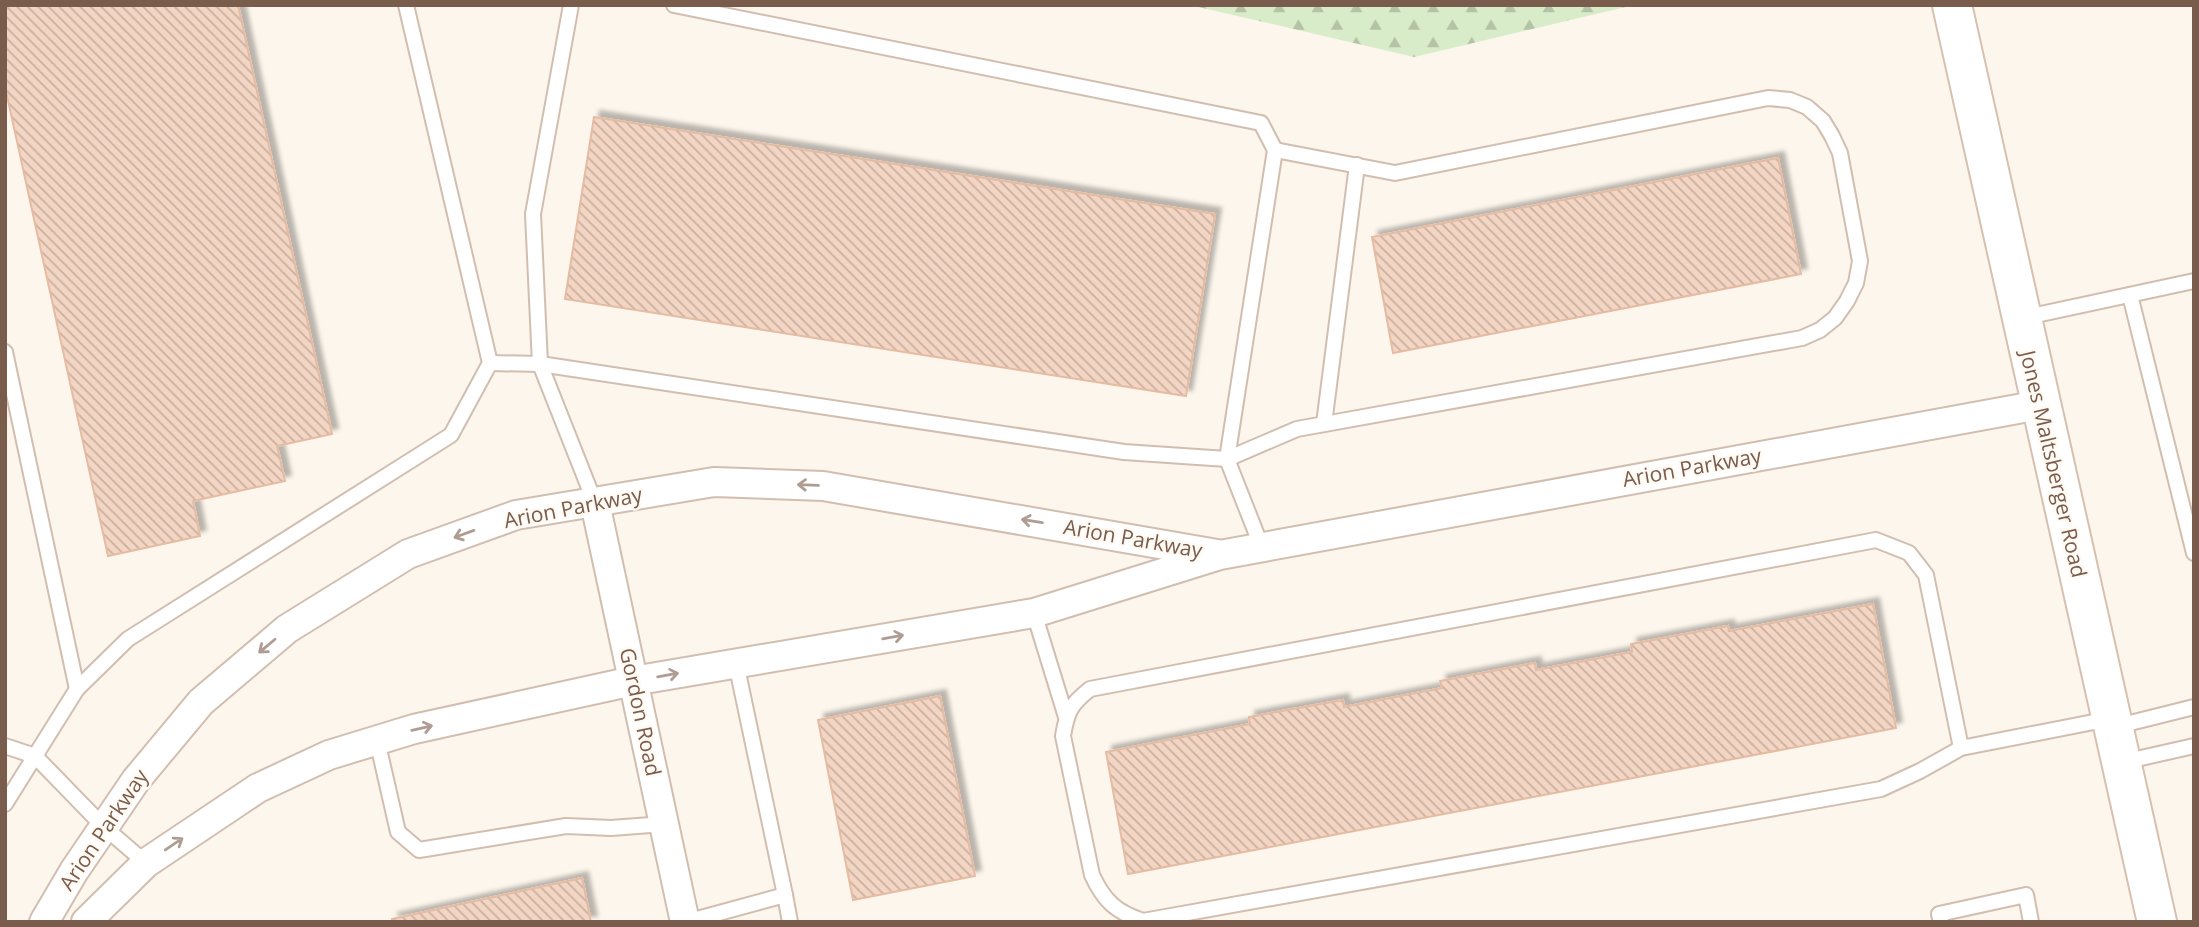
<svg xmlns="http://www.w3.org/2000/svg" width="2199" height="927" font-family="'Open Sans',sans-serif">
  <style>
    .forest { fill: url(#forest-firs) }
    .building { fill: url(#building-back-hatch); stroke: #e6bba3; stroke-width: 2; filter: url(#shadow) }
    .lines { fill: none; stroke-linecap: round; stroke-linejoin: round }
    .lane-casing { stroke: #d1beb0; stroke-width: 18 }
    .street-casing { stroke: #d1beb0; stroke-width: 32 }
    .secondary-casing { stroke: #d6c0b0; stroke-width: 42 }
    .lane { stroke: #fff; stroke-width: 14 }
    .street { stroke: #fff; stroke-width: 28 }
    .secondary { stroke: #fff; stroke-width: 38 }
    .oneway { stroke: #af9d94 }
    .labels { text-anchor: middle; stroke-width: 5; stroke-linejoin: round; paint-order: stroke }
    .street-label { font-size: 21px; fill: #7a5c4d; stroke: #fffaf3 }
  </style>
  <defs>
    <pattern id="forest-firs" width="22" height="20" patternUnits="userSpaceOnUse" patternTransform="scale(1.75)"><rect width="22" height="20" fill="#d8ecc9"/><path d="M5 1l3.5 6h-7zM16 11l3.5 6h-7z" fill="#b4c2a5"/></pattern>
    <pattern id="building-back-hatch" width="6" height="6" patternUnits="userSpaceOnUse" patternTransform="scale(1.75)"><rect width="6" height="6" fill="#f3d5c3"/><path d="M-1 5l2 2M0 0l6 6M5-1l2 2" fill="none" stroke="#cab0a1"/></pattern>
    <filter id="shadow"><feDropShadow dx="6" dy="-6" stdDeviation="2" flood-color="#0004"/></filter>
  </defs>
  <rect width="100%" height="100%" fill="#fdf6ec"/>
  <polygon class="forest" points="1190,5 1634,5 1414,57"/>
  <g class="building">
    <polygon points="5,5 238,5 332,434 277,446 285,481 193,501 200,536 108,556 5,87"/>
    <polygon points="594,117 1215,214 1186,396 565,299"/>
    <polygon points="1778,158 1801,274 1393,353 1372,237"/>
    <polygon points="1873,604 1896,728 1128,874 1106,752 1250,724 1249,717 1343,700 1344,707 1442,688 1440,681 1535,663 1536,670 1632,652 1631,644 1728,626 1729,631"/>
    <polygon points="940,696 975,876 853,900 818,720"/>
    <polygon points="582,878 591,922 393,922 392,919"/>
  </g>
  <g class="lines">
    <g class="lane-casing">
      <g id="lane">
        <polyline points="571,5 533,214 540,364 1124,452 1227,459 1262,548"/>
        <polyline points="674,5 1261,123 1275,150 1227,459"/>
        <polyline points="2130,295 2194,553"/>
        <polyline points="2022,318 2194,281"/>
        <polyline points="5,352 77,689"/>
        <polyline points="490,363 540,364 595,503"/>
        <polyline points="1324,424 1357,165"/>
        <polyline points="1227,459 1297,429 1802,338 1820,330 1835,318 1847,301 1856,283 1860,261 1840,153 1832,136 1823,121 1807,107 1790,100 1768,98 1395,173 1275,150"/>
        <polyline points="1034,613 1066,717"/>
        <polyline points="2114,727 2194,707"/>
        <polyline points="377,740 398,832 419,850 566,826 611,828 664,824"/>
        <polyline points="5,746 35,756 5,804"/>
        <path d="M1961,748l-41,23 -39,18 -738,132c-27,-9 -39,-20 -51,-46l-29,-139c4,-25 8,-32 27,-47l786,-149 33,13 17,22 35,173 148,-29"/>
        <polyline points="2123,762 2194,746"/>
        <polyline points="146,863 104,827 35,756 77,689 128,639 451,435 490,363 406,5"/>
        <polyline points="785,895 790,922"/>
        <polyline points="686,922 785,895 736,663"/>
        <polyline points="1941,922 1939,914 2026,895 2031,922"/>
      </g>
    </g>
    <g class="street-casing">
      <g id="street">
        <polyline points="595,503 685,922"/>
        <polyline points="44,922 74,871 136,780 201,702 287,629 408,554 516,515 714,482 823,486 1217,554"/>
        <polyline points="86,922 146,863 258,788 329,755 414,729 633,681 1034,613 1220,555 2040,405"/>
      </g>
    </g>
    <g class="secondary-casing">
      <polyline id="secondary" points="1952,5 2157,922"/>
    </g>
    <use href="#lane" class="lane"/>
    <use href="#street" class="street"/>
    <use href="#secondary" class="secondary"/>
  </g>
  <defs><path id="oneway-shaft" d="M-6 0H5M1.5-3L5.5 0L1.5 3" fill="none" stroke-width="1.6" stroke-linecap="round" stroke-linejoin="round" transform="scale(1.75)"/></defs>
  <g class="oneway">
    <use href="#oneway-shaft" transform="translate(808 485) rotate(-178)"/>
    <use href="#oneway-shaft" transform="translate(1032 521) rotate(-171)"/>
    <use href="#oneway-shaft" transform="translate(464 534) rotate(160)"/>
    <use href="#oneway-shaft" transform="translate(893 637) rotate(-10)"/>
    <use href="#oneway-shaft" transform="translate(267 646) rotate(140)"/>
    <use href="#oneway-shaft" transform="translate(668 675) rotate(-10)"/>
    <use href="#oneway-shaft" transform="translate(422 728) rotate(-13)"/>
    <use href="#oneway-shaft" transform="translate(174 844) rotate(-34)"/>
  </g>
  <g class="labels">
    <g class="street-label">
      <text transform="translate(2053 464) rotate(77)" y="7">Jones Maltsberger Road</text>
      <text transform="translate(1692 468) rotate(-10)" y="7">Arion Parkway</text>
      <text transform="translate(573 508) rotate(-11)" y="7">Arion Parkway</text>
      <text transform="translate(1133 539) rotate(10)" y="7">Arion Parkway</text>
      <text transform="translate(640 712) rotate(78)" y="7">Gordon Road</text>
      <text transform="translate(104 830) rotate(-56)" y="7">Arion Parkway</text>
    </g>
  </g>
  <rect width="2199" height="927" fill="none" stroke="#7a5c4d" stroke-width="14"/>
</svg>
